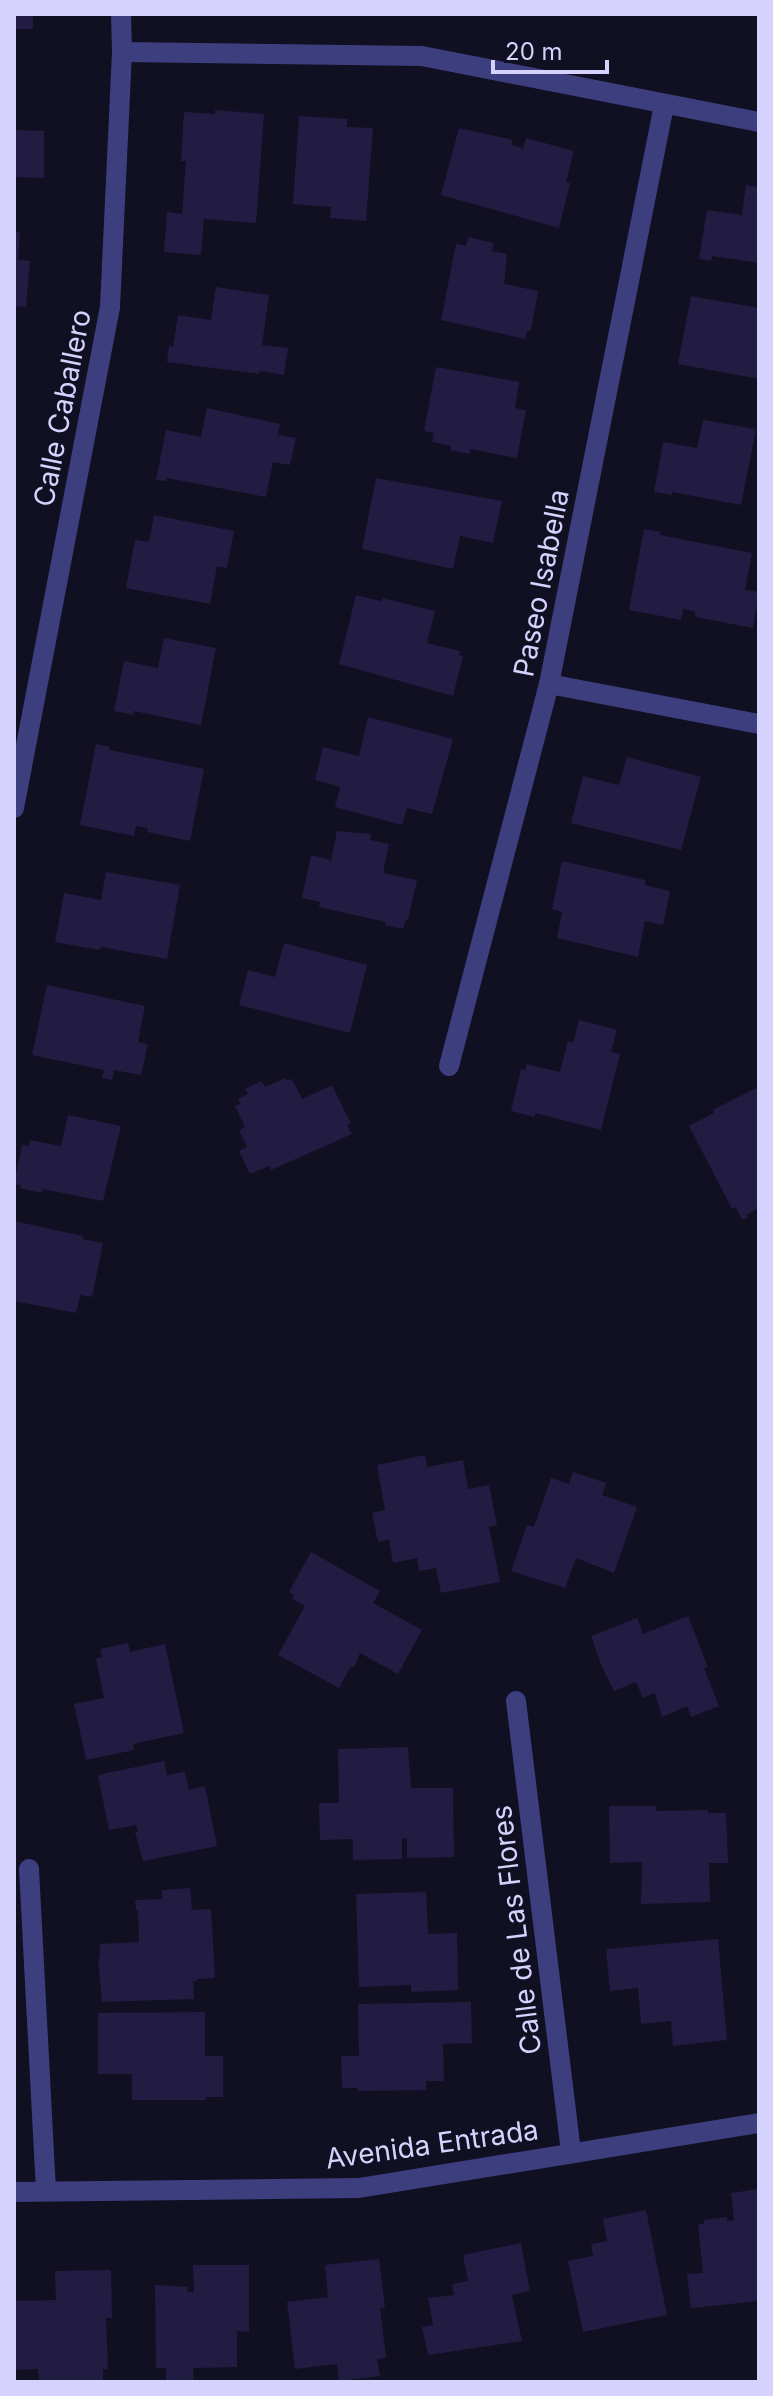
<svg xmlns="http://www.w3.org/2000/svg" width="773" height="2396" font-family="Inter,sans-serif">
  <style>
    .building { fill: #221c42 }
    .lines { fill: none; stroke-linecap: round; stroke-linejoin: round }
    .street { stroke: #3d3e7e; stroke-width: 20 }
    .labels { text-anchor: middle; stroke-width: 6; stroke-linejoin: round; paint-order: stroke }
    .street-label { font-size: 28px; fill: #d5d2fd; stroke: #110f22 }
  </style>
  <rect width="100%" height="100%" fill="#110f22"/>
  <g class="building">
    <rect x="14" y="14" width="19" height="15"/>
    <polygon points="215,110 264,114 256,223 204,219 201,255 164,252 167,212 182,214 186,161 181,161 184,112 215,114"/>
    <polygon points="299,116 347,119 347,127 373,128 366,221 330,218 331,207 293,204"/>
    <polygon points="459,128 513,140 511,145 523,148 526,138 574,151 566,182 570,183 559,228 441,195"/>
    <polygon points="14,130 44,131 44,178 14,177"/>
    <polygon points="746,185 759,187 759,263 712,256 711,261 699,259 707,210 742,215"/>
    <polygon points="14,231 20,232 18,260 30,261 26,307 14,306"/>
    <polygon points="468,237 494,243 492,251 507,254 504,284 538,291 531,331 527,331 525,339 441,320 456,244 466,246"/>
    <polygon points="216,287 269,295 262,345 288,348 284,375 260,371 259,374 167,362 169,346 173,347 178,315 211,320"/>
    <polygon points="691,296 759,308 759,379 678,364"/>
    <polygon points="436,367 519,382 515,408 526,410 517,458 470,449 469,454 450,450 451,446 432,442 434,433 424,431"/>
    <polygon points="207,408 280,424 278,435 296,438 290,465 273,462 266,497 167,478 166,481 156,480 166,430 201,437"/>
    <polygon points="703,420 756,429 741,505 672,492 672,495 654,492 663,442 697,448"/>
    <polygon points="376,478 502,501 493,543 460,536 453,569 362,549"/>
    <polygon points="154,515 234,531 227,568 217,566 210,604 126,588 135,540 149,542"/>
    <polygon points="644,529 661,532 660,535 752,553 745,590 759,592 753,628 695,617 695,611 683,609 681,620 629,610"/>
    <polygon points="356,595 381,601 383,598 435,611 427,643 460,651 459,655 463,656 453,696 339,664"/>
    <polygon points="164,638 216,648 201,725 134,711 133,715 114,711 124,661 158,668"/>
    <polygon points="368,717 453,739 432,814 407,808 402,825 335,807 340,787 315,780 323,747 359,756"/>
    <polygon points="96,744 110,747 109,750 204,769 190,841 147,832 148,828 136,826 134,836 80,825"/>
    <polygon points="627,757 701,777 681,850 571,823 583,776 619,785"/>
    <polygon points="337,831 371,834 370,840 389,844 383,873 417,880 408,920 406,920 403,929 385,925 386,922 319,907 320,902 302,898 311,855 331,860"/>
    <polygon points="562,861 645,880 645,885 670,891 663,925 645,921 638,957 557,938 562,912 552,909"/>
    <polygon points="106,872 180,885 167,959 101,947 100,950 55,942 64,893 101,900"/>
    <polygon points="284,943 367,965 350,1033 239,1005 248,970 275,977"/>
    <polygon points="47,985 145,1006 138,1042 148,1044 141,1075 114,1070 112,1080 102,1078 104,1070 32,1055"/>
    <polygon points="579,1020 617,1030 611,1052 620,1054 601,1130 535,1113 535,1117 511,1111 521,1069 525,1070 526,1064 560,1072 568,1041 573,1043"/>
    <polygon points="285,1078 287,1080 292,1079 302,1099 332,1085 351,1124 347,1125 352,1134 271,1170 269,1166 250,1174 239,1151 247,1147 239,1130 245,1127 235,1106 240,1104 238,1099 248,1094 245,1089 262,1081 265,1087"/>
    <polygon points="756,1088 759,1094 759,1208 746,1215 748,1217 742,1220 736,1207 732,1209 689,1126 714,1113 713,1110"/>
    <polygon points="68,1115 121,1126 103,1201 43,1189 42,1193 20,1188 21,1185 14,1184 22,1145 29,1146 30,1140 61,1146"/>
    <polygon points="14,1221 83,1236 82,1239 103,1243 92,1297 80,1295 76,1313 14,1301"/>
    <polygon points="425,1455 427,1467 463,1460 468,1489 489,1485 497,1525 489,1527 500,1582 441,1593 436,1568 419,1571 417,1558 393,1563 389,1540 378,1542 372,1513 385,1510 377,1465"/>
    <polygon points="573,1472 606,1483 602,1495 637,1507 614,1573 576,1558 565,1588 511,1571 527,1525 534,1527 551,1478 569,1484"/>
    <polygon points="311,1552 380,1591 373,1603 422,1630 398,1674 360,1653 354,1668 351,1666 339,1688 278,1655 305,1606 292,1599 294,1595 289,1592"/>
    <polygon points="688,1616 708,1667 704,1668 719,1706 691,1717 687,1706 662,1717 655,1693 643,1698 636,1682 614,1691 602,1667 591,1636 637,1618 643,1634"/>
    <polygon points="128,1643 130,1652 165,1644 184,1733 133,1744 134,1750 86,1760 74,1704 104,1698 96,1659 102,1657 100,1649"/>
    <polygon points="408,1747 411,1788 453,1788 454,1857 407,1858 407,1838 402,1838 402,1859 353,1860 353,1839 320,1840 319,1803 339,1803 338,1749"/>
    <polygon points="164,1761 167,1775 185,1772 189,1790 205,1786 217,1846 143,1861 135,1832 138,1831 136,1825 109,1830 98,1775"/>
    <polygon points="609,1806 656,1806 656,1811 708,1810 708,1813 726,1813 728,1863 709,1863 710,1902 641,1904 642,1862 610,1863"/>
    <polygon points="190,1888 192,1910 211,1909 215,1978 197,1979 197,1981 193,1981 194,1999 102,2002 98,1958 100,1959 100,1944 139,1942 138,1910 136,1910 135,1900 162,1899 162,1890"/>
    <polygon points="426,1892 428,1934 457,1933 458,1990 411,1992 411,1985 359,1987 356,1894"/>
    <polygon points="718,1939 727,2040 673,2046 671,2021 641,2024 638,1988 610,1991 606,1949"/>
    <polygon points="471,2002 472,2043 443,2044 444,2081 426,2081 426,2090 358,2091 358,2088 342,2088 341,2056 359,2056 358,2004"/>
    <polygon points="205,2012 205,2056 223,2056 223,2097 205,2097 206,2100 132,2100 132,2074 98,2074 98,2013"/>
    <polygon points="759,2189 759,2301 691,2308 687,2274 703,2273 698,2224 704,2224 704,2220 727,2217 727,2221 734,2220 731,2193"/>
    <polygon points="646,2210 667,2315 583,2332 568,2261 593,2256 591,2244 607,2241 603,2219"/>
    <polygon points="521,2243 530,2291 512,2295 522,2341 428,2355 422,2327 433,2325 428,2298 454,2295 452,2284 468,2281 463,2255"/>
    <polygon points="379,2259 385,2307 380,2308 386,2358 377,2359 380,2376 339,2381 337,2364 295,2369 287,2302 328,2297 325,2265"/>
    <polygon points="193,2265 249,2265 249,2332 237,2331 237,2367 193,2368 194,2382 166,2382 166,2368 156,2368 155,2285 188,2287 187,2292 194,2292"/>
    <polygon points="111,2270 112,2318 106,2318 108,2370 103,2369 103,2382 39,2382 38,2369 15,2370 14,2301 56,2300 55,2271"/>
  </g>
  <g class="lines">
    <g class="street">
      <polyline points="122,52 422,56 759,122"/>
      <polyline points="549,684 759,724"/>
      <polyline points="14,808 110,307 122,52 121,14"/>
      <polyline points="449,1066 549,684 664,105"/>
      <polyline points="516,1701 571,2152"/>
      <polyline points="29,1869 46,2191"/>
      <polyline points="14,2192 359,2188 759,2123"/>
    </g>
  </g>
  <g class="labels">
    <g class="street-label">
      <text transform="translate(62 408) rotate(-79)" y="10">Calle Caballero</text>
      <text transform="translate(541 583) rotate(-79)" y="10">Paseo Isabella</text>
      <text transform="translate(516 1930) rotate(-97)" y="10">Calle de Las Flores</text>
      <text transform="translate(432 2144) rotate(-8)" y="10">Avenida Entrada</text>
    </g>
  </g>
  <rect width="773" height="2396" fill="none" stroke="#d5d2fd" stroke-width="32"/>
  <path d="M493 60v12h114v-12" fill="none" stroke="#d5d2fd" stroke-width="4"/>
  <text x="505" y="60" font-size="24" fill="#d5d2fd" stroke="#110f22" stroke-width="6" paint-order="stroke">20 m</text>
</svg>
